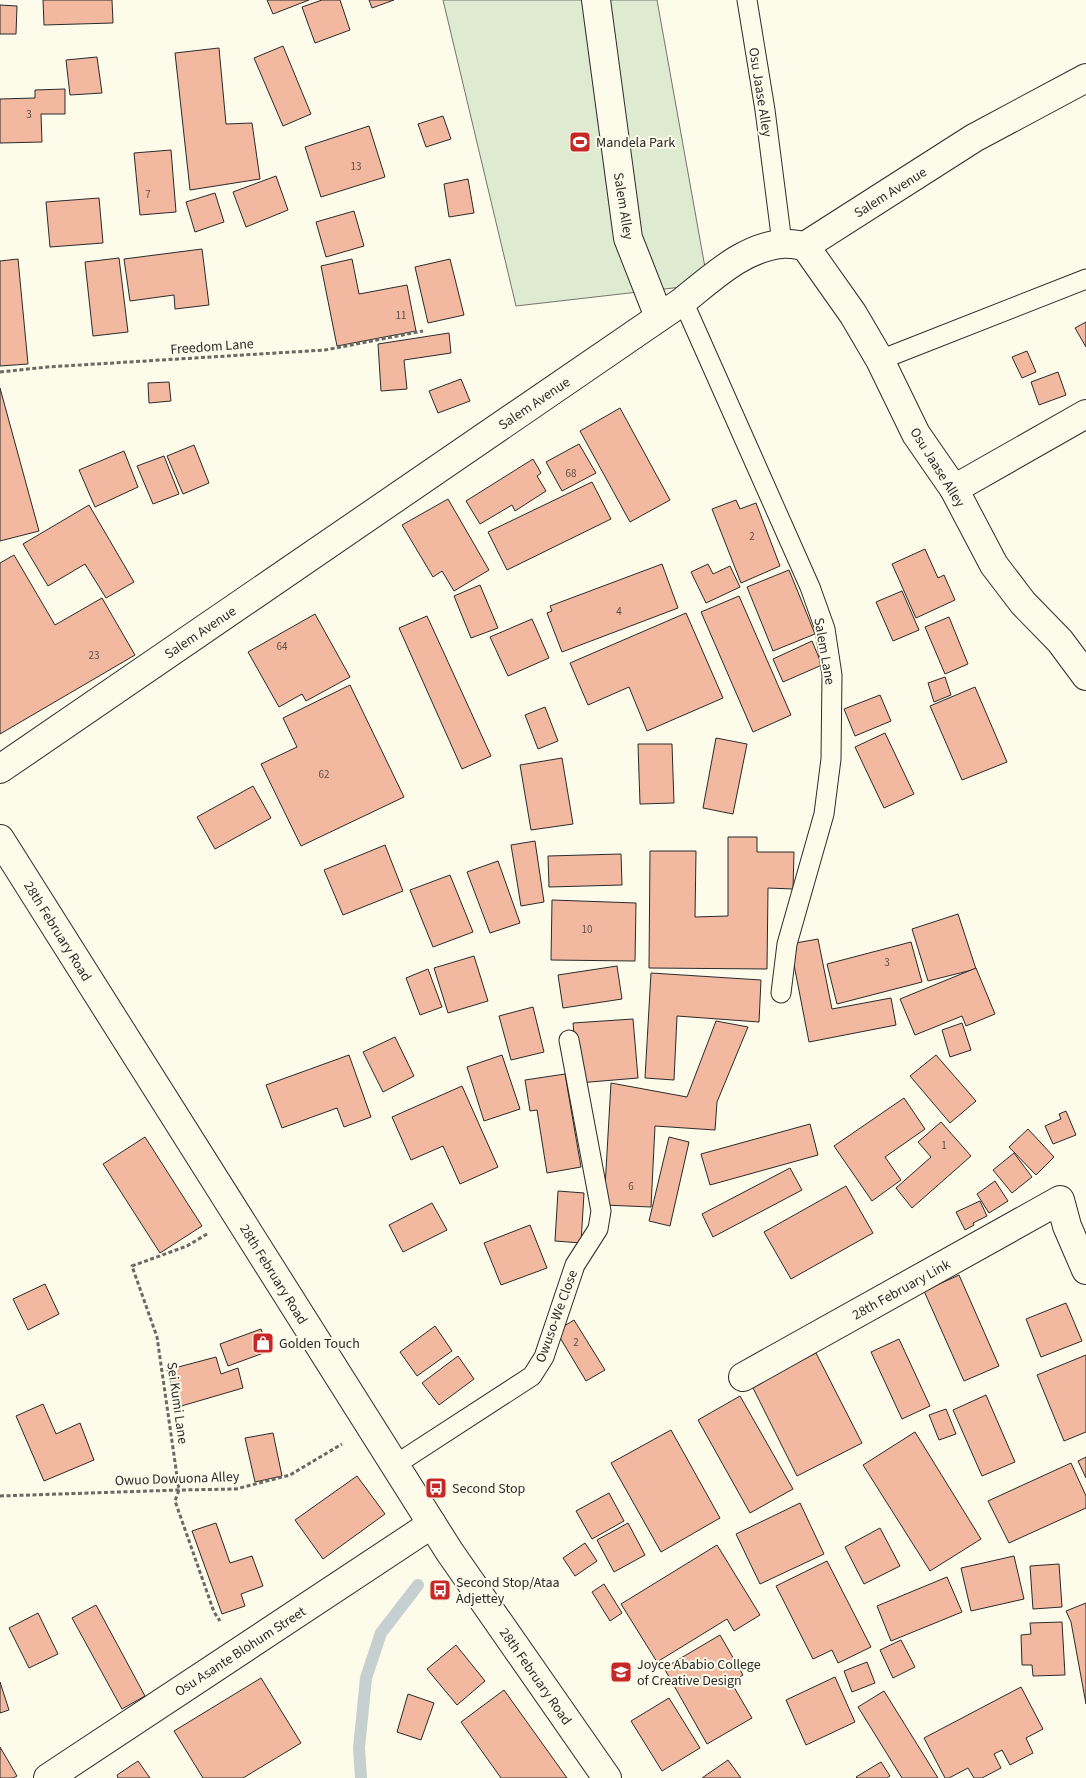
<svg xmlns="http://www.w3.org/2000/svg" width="1086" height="1778" font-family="'Source Sans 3',sans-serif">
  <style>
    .green { fill: #deebd1; stroke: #74746e }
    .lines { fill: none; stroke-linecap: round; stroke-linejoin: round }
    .stream { stroke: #c7d0d0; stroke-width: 12 }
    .building { fill: #f2b8a0; stroke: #2b2b2b }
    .service-casing { stroke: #2b2b2b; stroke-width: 21 }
    .minor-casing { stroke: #2b2b2b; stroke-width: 30 }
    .primary-casing { stroke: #2b2b2b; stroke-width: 30 }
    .path { stroke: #6a6964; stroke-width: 3; stroke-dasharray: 4 2.5; stroke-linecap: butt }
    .service { stroke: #fdfbea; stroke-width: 19 }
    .minor { stroke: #fdfbea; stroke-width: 28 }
    .primary { stroke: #fdfbea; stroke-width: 28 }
    .labels { text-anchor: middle; stroke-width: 4; stroke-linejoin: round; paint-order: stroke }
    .number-label { font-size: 11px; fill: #5d4e48 }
    .street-label { font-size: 14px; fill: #2b2b2b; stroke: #fdfbea }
    .poi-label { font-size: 14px; fill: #2b2b2b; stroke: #fdfbea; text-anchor: start }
  </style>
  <rect width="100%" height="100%" fill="#fdfbea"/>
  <polygon class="green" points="443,0 657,0 708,284 516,306"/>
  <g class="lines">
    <polyline class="stream" points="361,1778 359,1748 366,1678 381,1633 418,1585"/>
  </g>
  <g class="building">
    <polygon points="43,0 112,0 113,23 44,25"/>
    <polygon points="267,0 309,0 273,14"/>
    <polygon points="322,0 340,0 350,30 315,43 302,7"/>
    <polygon points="369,0 394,0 372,8"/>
    <polygon points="0,5 17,6 16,34 0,34"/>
    <polygon points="283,46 311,114 283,126 254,58"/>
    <polygon points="219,48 226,124 252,123 260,179 190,190 175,53"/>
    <polygon points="97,57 102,93 70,95 66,60"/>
    <polygon points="65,89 65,114 41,114 42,142 0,143 0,99 35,98 35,90"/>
    <polygon points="443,116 451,139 426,147 418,124"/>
    <polygon points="369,126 385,177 321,197 305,147"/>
    <polygon points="171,150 176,212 140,215 134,153"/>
    <polygon points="276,176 288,210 246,227 233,192"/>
    <polygon points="468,179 474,213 449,217 444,184"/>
    <polygon points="215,193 224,222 195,232 186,202"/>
    <polygon points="99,198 103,243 50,247 46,202"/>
    <polygon points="354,211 364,246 326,257 316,222"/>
    <polygon points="202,249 209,305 175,309 174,295 130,301 124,259"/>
    <polygon points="119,258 128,332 93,336 85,262"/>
    <polygon points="18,259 28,364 0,366 0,261"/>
    <polygon points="352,259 359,294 407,285 416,331 337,346 321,266"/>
    <polygon points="450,259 464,315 428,323 415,267"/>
    <polygon points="1086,322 1086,347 1075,328"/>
    <polygon points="449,333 451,353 404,360 407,389 381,391 378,344"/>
    <polygon points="1027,351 1036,372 1022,378 1012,357"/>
    <polygon points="1058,372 1066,395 1039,405 1031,382"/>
    <polygon points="461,379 470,401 438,413 429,391"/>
    <polygon points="169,382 171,401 149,403 148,383"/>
    <polygon points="0,388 39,531 0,541"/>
    <polygon points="620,408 670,500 630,522 580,431"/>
    <polygon points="579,444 596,473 562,491 546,462"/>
    <polygon points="194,445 209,483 183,494 167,456"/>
    <polygon points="124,451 138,487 95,507 79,470"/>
    <polygon points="164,456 179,494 153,504 137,466"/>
    <polygon points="533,459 541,473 537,476 546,491 515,511 512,505 480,524 466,501"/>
    <polygon points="592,482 611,519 507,570 488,532"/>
    <polygon points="448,499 489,570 454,591 442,571 433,577 402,525"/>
    <polygon points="736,500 740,509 756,503 780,566 741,583 712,509"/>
    <polygon points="89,505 134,582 106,598 85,564 48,586 23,544"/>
    <polygon points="925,549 938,578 944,575 955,600 916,618 892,564"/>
    <polygon points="14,555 55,625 102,598 135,655 0,734 0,563"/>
    <polygon points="662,564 678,608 562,652 547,613 552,611 550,606"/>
    <polygon points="708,564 713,574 730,566 740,587 706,603 691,572"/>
    <polygon points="789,570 815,634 773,651 747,587"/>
    <polygon points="480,585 498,628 471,638 454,596"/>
    <polygon points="902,591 919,630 893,641 876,602"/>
    <polygon points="739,596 791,715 753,732 701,612"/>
    <polygon points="686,613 723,698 647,731 629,687 588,705 570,663"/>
    <polygon points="315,614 350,677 306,701 302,694 279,707 248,652"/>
    <polygon points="427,616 491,756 462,769 399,628"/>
    <polygon points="949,617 968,664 945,674 925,627"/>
    <polygon points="532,619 549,658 508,676 490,637"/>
    <polygon points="812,641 822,665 783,682 773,659"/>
    <polygon points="945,677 951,695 934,702 928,683"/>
    <polygon points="350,685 404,797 301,846 261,764 297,747 283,718"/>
    <polygon points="975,687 1007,762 962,780 930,706"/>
    <polygon points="880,695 891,721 855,736 844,709"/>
    <polygon points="545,707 558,741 538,749 525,715"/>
    <polygon points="885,733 914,794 884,808 855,747"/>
    <polygon points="716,738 747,744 733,814 703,808"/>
    <polygon points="638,744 672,744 674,803 640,804"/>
    <polygon points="562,758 573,824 531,830 520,765"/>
    <polygon points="253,786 271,818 215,849 197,817"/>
    <polygon points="728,837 757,837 757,852 794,852 793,889 768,888 767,969 649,968 650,851 696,851 695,917 728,916"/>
    <polygon points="535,841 544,902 521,906 511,845"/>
    <polygon points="385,845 403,891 343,915 324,870"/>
    <polygon points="621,854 622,885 549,887 548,856"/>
    <polygon points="498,861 520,923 490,933 467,872"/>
    <polygon points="450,875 473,932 433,947 410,890"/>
    <polygon points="552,900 636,903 635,961 551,960"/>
    <polygon points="958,914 976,969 928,981 912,929"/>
    <polygon points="818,939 832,1009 891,998 896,1025 809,1042 790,944"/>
    <polygon points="911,942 922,982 837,1004 827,964"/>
    <polygon points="474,956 488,1001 448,1013 434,968"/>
    <polygon points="617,966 622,999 563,1008 558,975"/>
    <polygon points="976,968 995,1014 966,1026 962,1016 915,1035 900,999"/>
    <polygon points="428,969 442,1007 420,1015 406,978"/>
    <polygon points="651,973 761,980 759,1022 677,1016 674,1080 645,1078"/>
    <polygon points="533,1007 544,1052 511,1060 499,1016"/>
    <polygon points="633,1019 638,1078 578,1083 573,1023"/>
    <polygon points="716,1021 748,1027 717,1102 715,1130 655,1126 651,1207 604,1205 611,1083 687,1097"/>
    <polygon points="962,1023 971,1050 950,1057 942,1030"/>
    <polygon points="395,1037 414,1076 383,1092 363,1052"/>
    <polygon points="349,1055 371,1117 344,1127 337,1108 282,1128 266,1085"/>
    <polygon points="502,1055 520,1109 484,1121 467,1067"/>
    <polygon points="936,1055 976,1101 950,1123 910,1076"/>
    <polygon points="565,1074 581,1167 547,1173 537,1110 530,1111 525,1080"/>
    <polygon points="462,1086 498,1167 460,1184 443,1146 411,1160 392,1117"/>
    <polygon points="904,1098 925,1129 885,1157 901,1180 872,1201 834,1146"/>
    <polygon points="1066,1111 1076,1135 1053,1144 1045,1126 1061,1119 1059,1114"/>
    <polygon points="941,1122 971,1156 912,1208 896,1188 931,1157 918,1142"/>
    <polygon points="810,1124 818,1155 710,1185 701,1154"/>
    <polygon points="1028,1129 1054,1157 1036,1175 1009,1147"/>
    <polygon points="145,1137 202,1226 160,1253 103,1164"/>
    <polygon points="669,1137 689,1142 670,1226 649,1221"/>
    <polygon points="1014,1153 1032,1177 1012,1193 993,1170"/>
    <polygon points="790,1168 802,1190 713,1237 702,1214"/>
    <polygon points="995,1181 1008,1201 989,1213 977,1194"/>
    <polygon points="846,1186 873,1233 791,1279 764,1232"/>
    <polygon points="558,1191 584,1193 581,1243 555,1241"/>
    <polygon points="980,1201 987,1216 973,1223 974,1225 965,1230 956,1212"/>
    <polygon points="432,1203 447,1230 403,1252 389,1225"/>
    <polygon points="530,1225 547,1268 501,1285 484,1243"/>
    <polygon points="959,1275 999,1366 964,1381 924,1291"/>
    <polygon points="45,1284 59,1314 28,1330 13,1299"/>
    <polygon points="1066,1303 1082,1341 1041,1357 1026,1319"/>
    <polygon points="574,1320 605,1370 586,1381 556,1331"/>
    <polygon points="435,1326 452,1351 417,1376 400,1352"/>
    <polygon points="261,1329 269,1351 228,1366 220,1344"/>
    <polygon points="899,1339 930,1406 902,1419 871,1352"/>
    <polygon points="816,1353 862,1443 797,1476 752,1386"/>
    <polygon points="1086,1355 1086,1432 1064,1441 1037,1375"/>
    <polygon points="458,1356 474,1379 439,1405 422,1383"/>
    <polygon points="216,1357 221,1374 238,1368 243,1388 178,1407 167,1370"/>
    <polygon points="986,1395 1015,1462 982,1476 953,1410"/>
    <polygon points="740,1396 793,1489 750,1513 698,1420"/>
    <polygon points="43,1404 56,1434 80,1423 94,1460 44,1481 16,1416"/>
    <polygon points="946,1409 956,1434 939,1440 929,1415"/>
    <polygon points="671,1430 720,1518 661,1552 611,1463"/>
    <polygon points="915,1432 981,1539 930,1571 863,1465"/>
    <polygon points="273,1433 282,1476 255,1482 245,1438"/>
    <polygon points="1086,1457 1086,1478 1078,1461"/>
    <polygon points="1071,1463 1086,1496 1086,1508 1009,1543 988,1501"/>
    <polygon points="357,1476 385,1514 323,1559 295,1520"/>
    <polygon points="609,1493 624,1521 592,1539 576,1511"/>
    <polygon points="800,1503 824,1554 760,1584 736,1534"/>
    <polygon points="216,1523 230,1563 252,1556 263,1586 241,1594 245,1606 222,1614 192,1531"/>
    <polygon points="628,1523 645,1555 614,1572 597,1540"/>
    <polygon points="880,1528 900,1566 864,1584 845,1547"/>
    <polygon points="585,1543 597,1561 575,1576 563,1558"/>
    <polygon points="717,1545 760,1615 734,1631 727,1619 657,1662 621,1604"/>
    <polygon points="1014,1556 1024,1599 971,1611 961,1568"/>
    <polygon points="827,1561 871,1647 838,1663 832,1650 813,1659 776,1586"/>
    <polygon points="1059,1564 1062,1607 1033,1609 1030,1566"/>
    <polygon points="947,1577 962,1612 891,1641 877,1606"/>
    <polygon points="604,1584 622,1613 610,1621 592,1592"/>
    <polygon points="1086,1603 1086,1704 1071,1622 1066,1611"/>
    <polygon points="96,1605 145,1696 122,1709 72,1618"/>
    <polygon points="38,1613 58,1654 29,1668 9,1628"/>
    <polygon points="1062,1622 1065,1675 1033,1676 1032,1665 1022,1665 1021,1635 1031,1634 1030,1623"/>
    <polygon points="720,1635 743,1675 731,1682 752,1718 707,1744 664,1668"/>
    <polygon points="901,1640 915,1667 893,1678 880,1650"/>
    <polygon points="456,1645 485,1681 457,1705 427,1669"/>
    <polygon points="867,1662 875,1683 852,1692 844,1671"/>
    <polygon points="835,1677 855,1722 806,1745 786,1700"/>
    <polygon points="261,1678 301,1743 243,1778 203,1778 174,1731"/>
    <polygon points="0,1682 9,1710 0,1713"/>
    <polygon points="1021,1687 1043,1729 1026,1738 1033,1753 1010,1765 1002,1750 994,1754 1001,1768 982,1778 974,1778 968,1768 949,1778 945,1778 924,1738"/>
    <polygon points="504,1690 567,1778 501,1778 461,1722"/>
    <polygon points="884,1691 938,1778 902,1778 858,1707"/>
    <polygon points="408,1694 434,1703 421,1740 397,1732"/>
    <polygon points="669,1698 700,1748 662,1771 631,1721"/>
    <polygon points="0,1747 17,1776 13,1778 0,1778"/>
    <polygon points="728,1760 741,1778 702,1778"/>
    <polygon points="138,1761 150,1778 118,1778 117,1775"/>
    <polygon points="881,1762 890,1776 887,1778 857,1778 856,1777"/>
  </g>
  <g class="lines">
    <g class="service-casing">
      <g id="service">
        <polyline points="747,0 765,110 782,243"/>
        <polyline points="683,301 810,587 825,629 832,675 831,759 824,814 787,944 781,993"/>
        <polyline points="880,360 1086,279"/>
        <polyline points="395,1465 532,1376 544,1357 575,1265 598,1229 601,1211 569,1040"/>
      </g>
    </g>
    <g class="minor-casing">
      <g id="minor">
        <polyline points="596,0 628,238 659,317"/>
        <polyline points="805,246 853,314 880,360 916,434 954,489 994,565 1023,603 1060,641 1086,676"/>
        <polyline points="954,489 1086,414"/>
        <path d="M0,769l683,-468c29,-23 61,-54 99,-57 7,-1 16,1 23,2l169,-108 112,-60"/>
        <polyline points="743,1377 1060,1200 1067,1226 1086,1270"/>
        <polyline points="48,1778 432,1524"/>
      </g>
    </g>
    <g class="primary-casing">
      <polyline id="primary" points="0,839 449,1551 607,1778"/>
    </g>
    <g class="path">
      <polyline points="0,372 47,367 325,350 423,331"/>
      <polyline points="207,1234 187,1246 132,1266 157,1337 179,1490 175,1501 214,1612 220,1621"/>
      <polyline points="0,1496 179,1490 236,1489 290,1475 342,1444"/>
    </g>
    <use href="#service" class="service"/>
    <use href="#minor" class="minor"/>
    <use href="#primary" class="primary"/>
  </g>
  <defs>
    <g id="stadium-square" transform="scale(1.125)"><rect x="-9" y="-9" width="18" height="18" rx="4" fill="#c62828" stroke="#fdfbea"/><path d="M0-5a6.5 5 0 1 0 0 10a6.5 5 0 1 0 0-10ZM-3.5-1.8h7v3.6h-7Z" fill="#fff"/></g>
    <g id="shop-square" transform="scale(1.125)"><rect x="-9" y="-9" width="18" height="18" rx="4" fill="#c62828" stroke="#fdfbea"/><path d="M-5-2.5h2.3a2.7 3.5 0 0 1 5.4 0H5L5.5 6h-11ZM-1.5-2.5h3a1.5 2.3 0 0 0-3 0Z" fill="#fff"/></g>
    <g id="bus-square" transform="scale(1.125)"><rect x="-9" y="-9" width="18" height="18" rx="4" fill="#c62828" stroke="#fdfbea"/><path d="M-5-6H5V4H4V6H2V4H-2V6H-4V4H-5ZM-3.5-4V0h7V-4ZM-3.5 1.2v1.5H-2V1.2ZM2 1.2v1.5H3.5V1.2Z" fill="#fff"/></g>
    <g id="school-square" transform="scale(1.125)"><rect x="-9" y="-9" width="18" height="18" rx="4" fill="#c62828" stroke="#fdfbea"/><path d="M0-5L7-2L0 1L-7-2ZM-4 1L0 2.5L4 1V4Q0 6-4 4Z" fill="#fff"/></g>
  </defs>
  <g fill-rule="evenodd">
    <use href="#stadium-square" x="580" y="142"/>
    <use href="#shop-square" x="263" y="1343"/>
    <use href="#bus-square" x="436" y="1488"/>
    <use href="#bus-square" x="440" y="1590"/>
    <use href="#school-square" x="621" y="1672"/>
  </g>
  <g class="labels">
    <g class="number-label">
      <text x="29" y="118">3</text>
      <text x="356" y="170">13</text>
      <text x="148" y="198">7</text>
      <text x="401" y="319">11</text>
      <text x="571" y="477">68</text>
      <text x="752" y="540">2</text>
      <text x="619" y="615">4</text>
      <text x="282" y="650">64</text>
      <text x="94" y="659">23</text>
      <text x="324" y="778">62</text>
      <text x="587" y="933">10</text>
      <text x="887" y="966">3</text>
      <text x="944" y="1149">1</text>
      <text x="631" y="1190">6</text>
      <text x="576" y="1346">2</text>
    </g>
    <g class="street-label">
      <text transform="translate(761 92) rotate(81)" y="5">Osu Jaase Alley</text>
      <text transform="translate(890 192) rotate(-32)" y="5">Salem Avenue</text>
      <text transform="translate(624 206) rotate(81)" y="5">Salem Alley</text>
      <text transform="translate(212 346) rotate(-4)" y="5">Freedom Lane</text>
      <text transform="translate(534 403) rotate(-34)" y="5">Salem Avenue</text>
      <text transform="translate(938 467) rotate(58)" y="5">Osu Jaase Alley</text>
      <text transform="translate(200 632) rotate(-34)" y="5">Salem Avenue</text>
      <text transform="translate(825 651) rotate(80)" y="5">Salem Lane</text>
      <text transform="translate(58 931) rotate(58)" y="5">28th February Road</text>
      <text transform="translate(274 1274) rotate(58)" y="5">28th February Road</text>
      <text transform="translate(901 1289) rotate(-29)" y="5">28th February Link</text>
      <text transform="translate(556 1316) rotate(-70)" y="5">Owuso-We Close</text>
      <text transform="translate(178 1403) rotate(82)" y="5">Sei Kumi Lane</text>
      <text transform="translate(177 1478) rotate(-2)" y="5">Owuo Dowuona Alley</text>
      <text transform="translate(240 1651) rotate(-33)" y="5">Osu Asante Blohum Street</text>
      <text transform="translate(536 1676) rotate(55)" y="5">28th February Road</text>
    </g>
    <g class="poi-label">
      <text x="596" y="147">Mandela Park</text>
      <text x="279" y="1348">Golden Touch</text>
      <text x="452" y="1493">Second Stop</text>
      <text x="456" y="1587">Second Stop/Ataa<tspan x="456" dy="16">Adjettey</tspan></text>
      <text x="637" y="1669">Joyce Ababio College<tspan x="637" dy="16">of Creative Design</tspan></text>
    </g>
  </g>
</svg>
